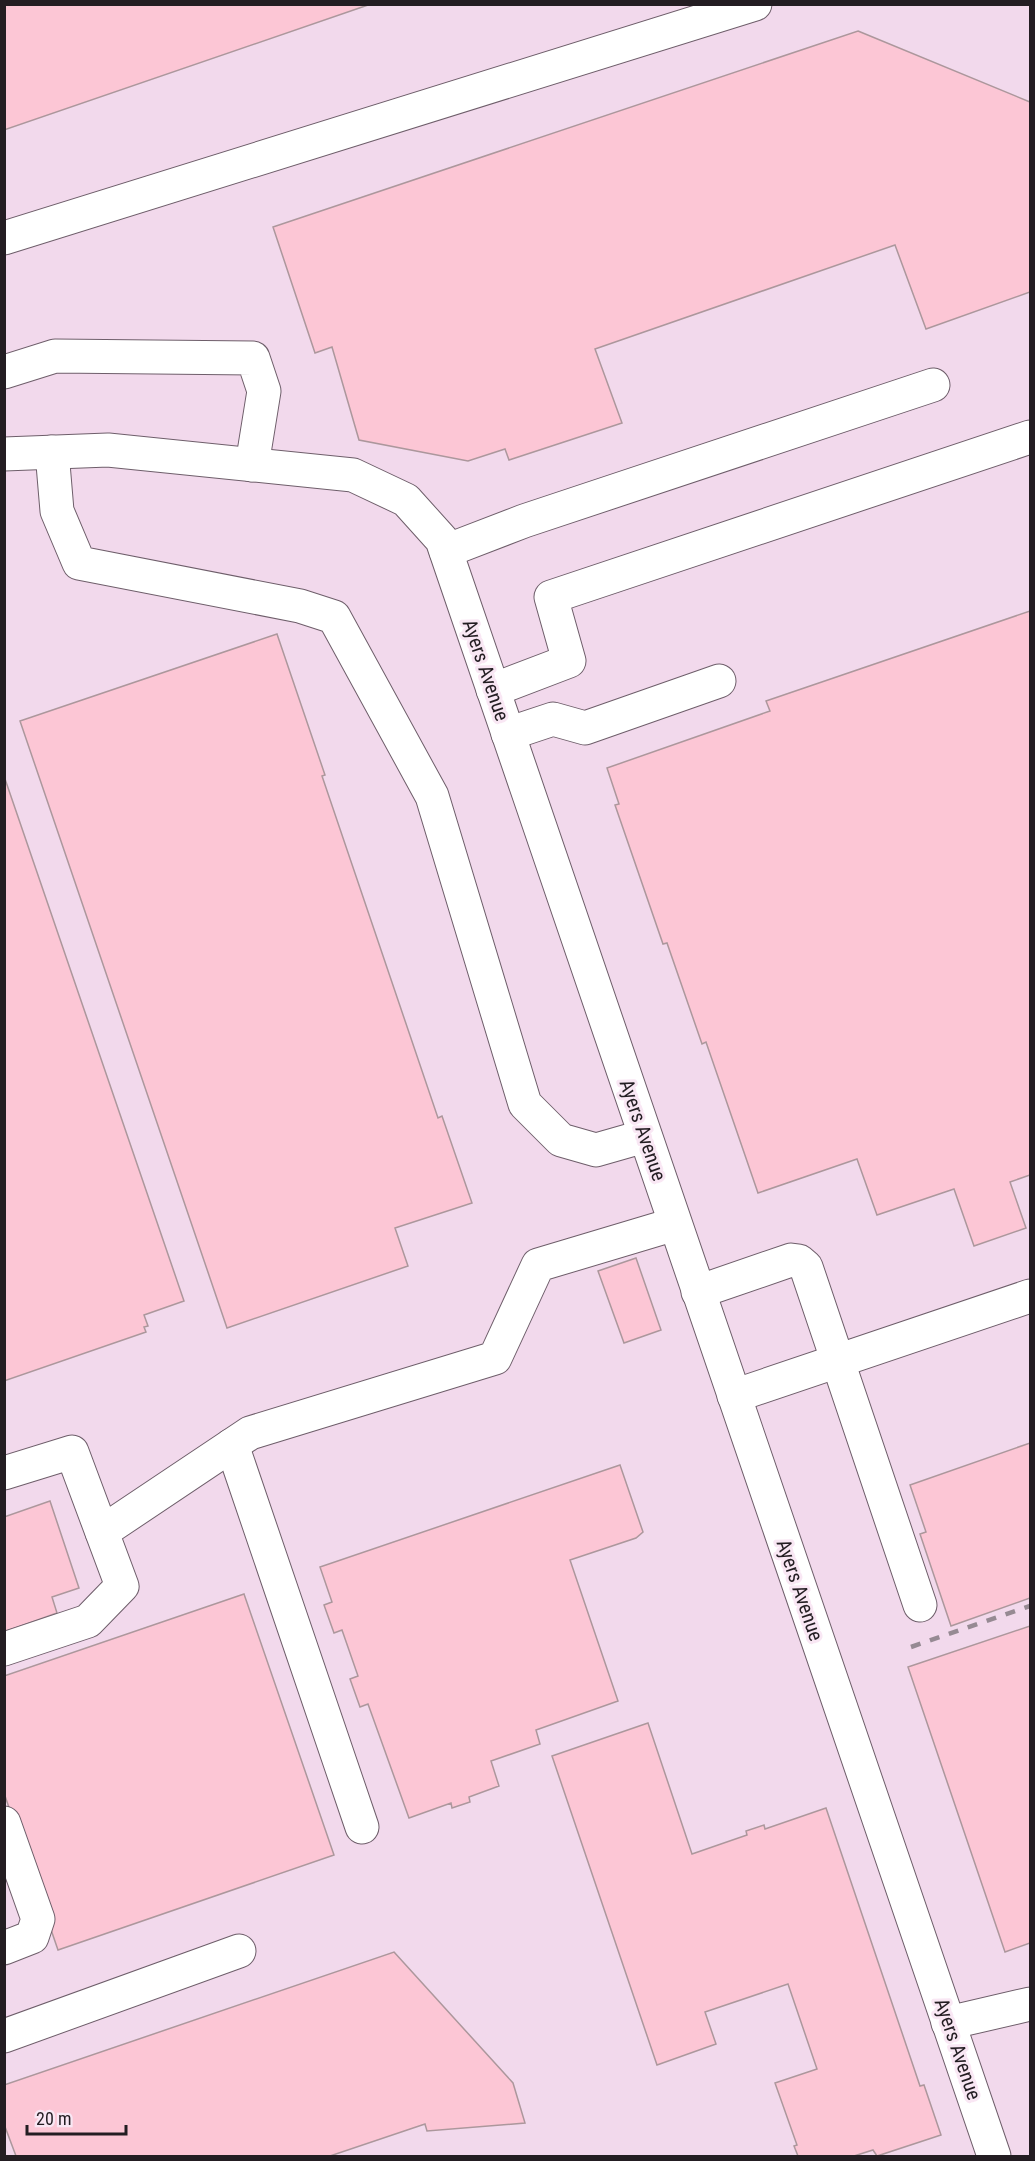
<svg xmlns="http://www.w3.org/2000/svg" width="1035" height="2161" font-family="'Roboto Condensed',sans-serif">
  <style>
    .built { fill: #f2d9ec }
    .building { fill: #fcc6d5; stroke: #ac979c; stroke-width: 1.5 }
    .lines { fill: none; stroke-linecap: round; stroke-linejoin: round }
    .minor-casing { stroke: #6e5e6a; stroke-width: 35 }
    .minor { stroke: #fff; stroke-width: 33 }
    .rail { stroke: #968a93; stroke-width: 4.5; stroke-dasharray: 10 10; stroke-linecap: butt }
    .labels { text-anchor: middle; stroke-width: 6; stroke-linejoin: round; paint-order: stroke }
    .street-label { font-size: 20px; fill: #231d22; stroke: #f9e7f4 }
  </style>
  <rect width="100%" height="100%" fill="#f9e7f4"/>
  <rect class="built" x="5" y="5" width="1025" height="2151"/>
  <g class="building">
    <polygon points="4,4 371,4 4,130"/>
    <polygon points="858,31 1030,102 1030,292 926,329 895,245 595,349 622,423 509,460 505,449 468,461 359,440 332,347 315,353 273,227"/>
    <polygon points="1030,611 1030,1175 1010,1182 1026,1228 974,1246 954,1189 877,1215 857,1159 758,1193 706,1042 702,1044 667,943 663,944 615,805 619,804 607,768 770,711 766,701"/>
    <polygon points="277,634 325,775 322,776 438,1118 442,1116 472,1203 395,1228 408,1266 227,1328 20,721"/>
    <polygon points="4,776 184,1301 144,1315 148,1326 144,1327 146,1332 4,1381"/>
    <polygon points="636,1258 661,1330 624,1343 598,1271"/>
    <polygon points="1030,1443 1030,1598 951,1626 920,1534 926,1532 910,1485"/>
    <polygon points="620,1465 643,1532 636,1538 570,1560 618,1701 536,1730 540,1744 491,1761 499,1786 469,1797 470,1802 452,1808 451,1803 409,1818 368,1704 360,1707 350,1679 358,1676 342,1630 334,1633 324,1605 332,1602 320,1567"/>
    <polygon points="50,1501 79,1588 52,1597 57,1613 4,1632 4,1517"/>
    <polygon points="244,1594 334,1855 58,1950 4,1793 4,1676"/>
    <polygon points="1030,1626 1030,1943 1005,1952 908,1667"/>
    <polygon points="648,1723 692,1854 747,1835 746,1831 764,1825 765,1829 826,1808 920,2086 924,2085 941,2135 877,2156 873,2150 854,2156 798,2156 794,2146 797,2145 775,2083 817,2069 788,1984 705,2012 716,2044 657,2065 552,1756"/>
    <polygon points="394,1952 513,2083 525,2123 427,2131 425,2124 330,2156 16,2156 4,2124 4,2085"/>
  </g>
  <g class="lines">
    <g class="minor-casing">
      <g id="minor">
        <polyline points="4,238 755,4"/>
        <polyline points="4,372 55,356 253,358 264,391 252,465"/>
        <polyline points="52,452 57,511 79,563 300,606 334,617 432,796 525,1104 561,1140 596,1150 645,1136"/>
        <polyline points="4,454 108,450 353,475 406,500 442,540 994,2156"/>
        <polyline points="446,551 524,521 933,385"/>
        <polyline points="493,690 569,661 551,597 1030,437"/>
        <polyline points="508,734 553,719 585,728 719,681"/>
        <polyline points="698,1292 791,1260 799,1261 806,1267 920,1605"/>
        <polyline points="734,1396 1030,1296"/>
        <polyline points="232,1445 362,1827"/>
        <polyline points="4,1473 72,1452 122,1586 88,1621 4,1649"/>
        <polyline points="102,1532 250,1433 495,1358 538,1265 675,1224"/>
        <polyline points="4,1823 38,1919 32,1937 4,1948"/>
        <polyline points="948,2023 1030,2004"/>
        <polyline points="4,2036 239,1951"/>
      </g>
    </g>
    <use href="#minor" class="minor"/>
    <polyline class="rail" points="911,1647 1030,1606"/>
  </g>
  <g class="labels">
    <g class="street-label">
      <text transform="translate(486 670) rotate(71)" y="7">Ayers Avenue</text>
      <text transform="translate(643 1130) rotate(71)" y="7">Ayers Avenue</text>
      <text transform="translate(800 1590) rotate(71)" y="7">Ayers Avenue</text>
      <text transform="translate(958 2049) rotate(71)" y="7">Ayers Avenue</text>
    </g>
  </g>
  <rect width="1035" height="2161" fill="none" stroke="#231d22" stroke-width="12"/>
  <path d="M27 2125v9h99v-9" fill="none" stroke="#231d22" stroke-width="3"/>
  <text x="36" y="2125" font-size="18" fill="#231d22" stroke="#f9e7f4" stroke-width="4.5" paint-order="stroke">20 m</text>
</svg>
